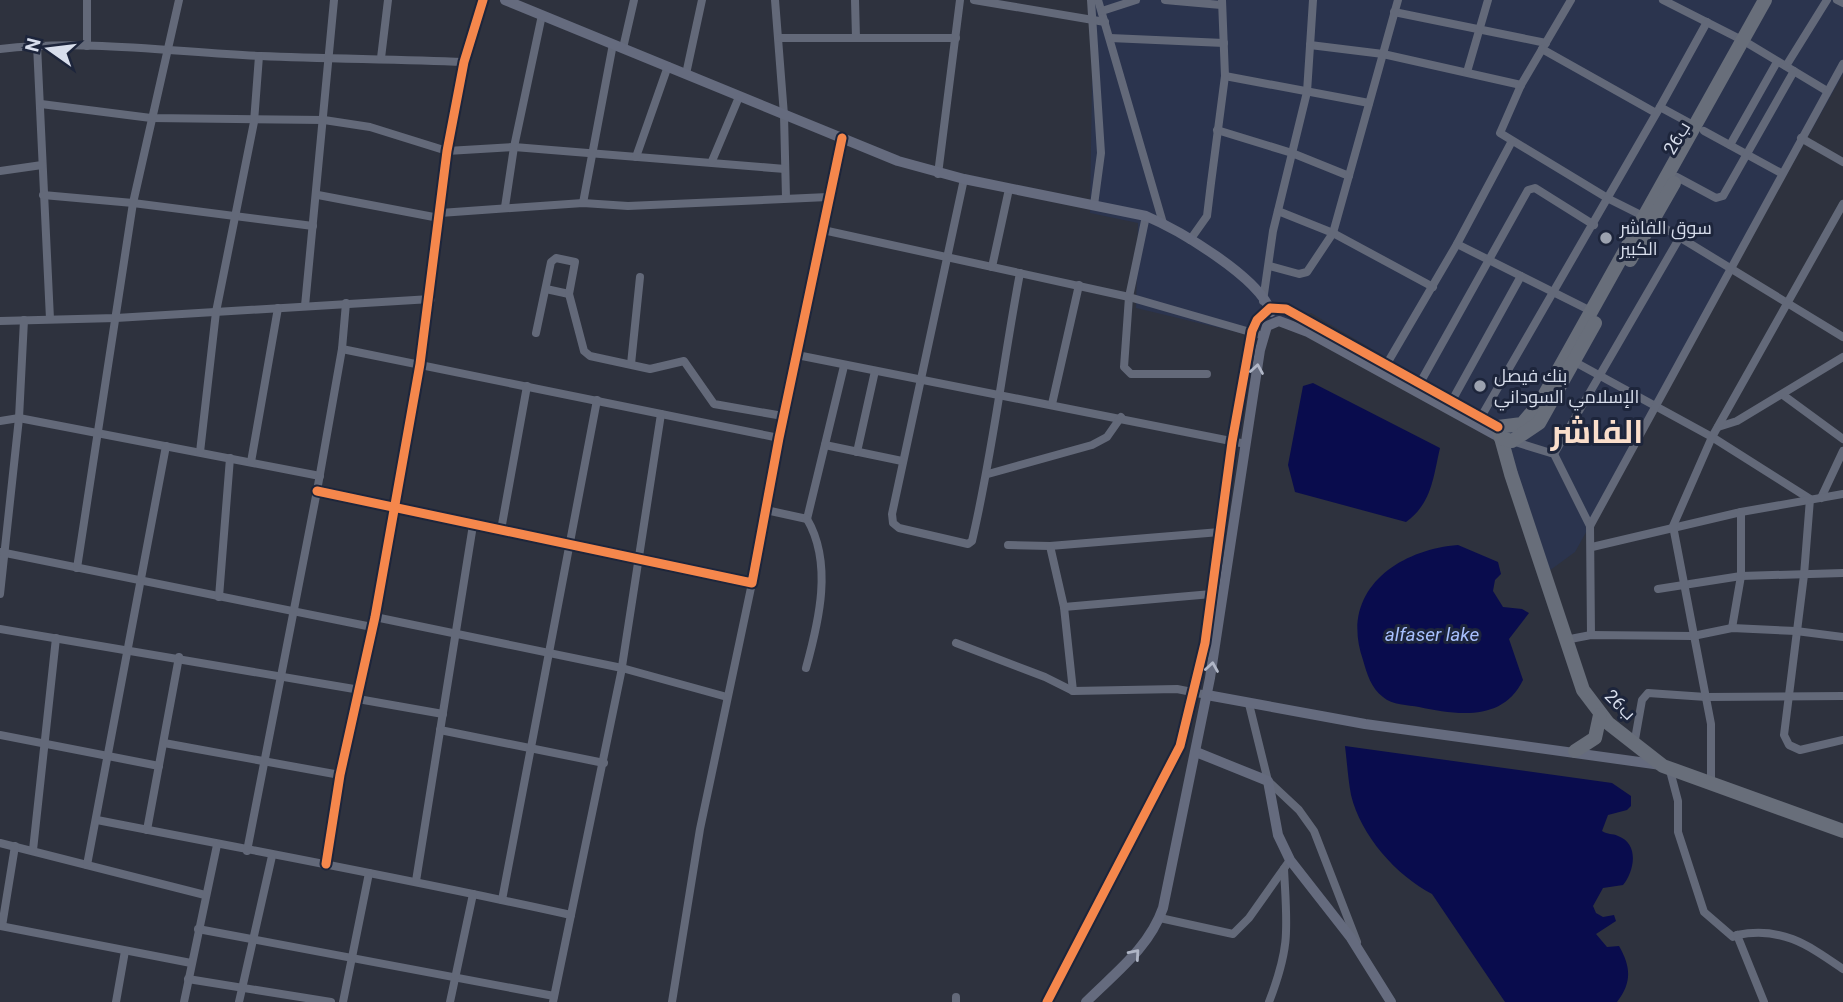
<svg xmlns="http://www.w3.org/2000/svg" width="1843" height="1002" font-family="Roboto,Cairo,sans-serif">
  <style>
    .built { fill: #2b344e }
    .water { fill: #090c4d }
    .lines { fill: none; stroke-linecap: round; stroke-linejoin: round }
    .street { stroke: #636979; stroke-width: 8 }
    .secondary { stroke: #656b7e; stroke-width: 10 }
    .highway { stroke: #686e7a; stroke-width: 14 }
    .cycleway-casing { stroke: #1d253b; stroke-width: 13 }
    .cycleway { stroke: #f5874c; stroke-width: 9 }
    .oneway { stroke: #b0b6c6 }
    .poi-dot { fill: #9ca2af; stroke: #1d253b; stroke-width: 2.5 }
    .labels { text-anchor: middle; stroke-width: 6; stroke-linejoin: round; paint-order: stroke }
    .street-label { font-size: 18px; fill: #d8deec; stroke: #1d253b }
    .poi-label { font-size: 18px; fill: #d8deec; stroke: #1d253b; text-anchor: start }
    .water-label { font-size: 19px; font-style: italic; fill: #a7bffd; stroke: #1d253b }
    .town-label { font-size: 32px; font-weight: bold; fill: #fadecb; stroke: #1d253b }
  </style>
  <rect width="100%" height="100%" fill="#2e323e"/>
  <polygon class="built" points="1089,0 1843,0 1843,74 1575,552 1549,571 1497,423 1311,313 1245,334 1136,308 1138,223 1090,213 1093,14"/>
  <g class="water">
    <path d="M1313,383l127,65c-7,30 -8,55 -34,74l-111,-30 -7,-27 15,-79z"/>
    <path d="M1458,545l40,17 3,12 -6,6 -2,11 10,16 19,2 7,4 -20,26 14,41c-20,42 -66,35 -104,27 -11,-2 -27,-2 -36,-10 -12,-9 -16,-23 -20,-37 -24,-68 33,-110 95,-115z"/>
    <path d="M1345,746l267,37 19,13v10l-4,4 -19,5 -6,16c6,4 10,2 16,5 22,8 16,36 5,49l-20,3 -10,18 3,7 7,4 11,-2 2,6 -20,13 11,13 12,-1c12,21 13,36 -2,56h-112l-73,-108c-36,-19 -71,-58 -81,-99 -3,-16 -4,-33 -6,-49z"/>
  </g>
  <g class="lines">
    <g class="street">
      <polyline points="775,0 784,115 786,198"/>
      <polyline points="855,0 856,38"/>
      <polyline points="974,0 1105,22"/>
      <polyline points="1091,0 1101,153 1094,205"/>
      <polyline points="1098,0 1163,223"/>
      <polyline points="1165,0 1221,5"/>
      <polyline points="1571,0 1521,85 1500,133 1609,199 1653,221 1843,337"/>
      <polyline points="1663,0 1742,40"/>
      <polyline points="1837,0 1843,3"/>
      <polyline points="1102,11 1136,0"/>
      <polyline points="1394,12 1546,43"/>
      <polyline points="779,38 956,38"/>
      <polyline points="1110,38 1224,43"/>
      <polyline points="1749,44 1827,91"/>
      <polyline points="37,45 50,319"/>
      <polyline points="1310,45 1383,54 1521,85"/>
      <polyline points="87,46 87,0"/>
      <polyline points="623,48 634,0"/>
      <path d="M0,49c87,-10 174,3 261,7 68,3 135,3 203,6"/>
      <polyline points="1542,49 1656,113"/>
      <polyline points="381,58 388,0"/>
      <polyline points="1786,66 1827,0"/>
      <polyline points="1467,72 1488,0"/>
      <polyline points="686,74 702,0"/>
      <polyline points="1225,76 1369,103"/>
      <polyline points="41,104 151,118 324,120 370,127 447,151 514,147 785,169"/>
      <polyline points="1660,107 1707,22"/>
      <polyline points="1217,130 1292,153 1349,176"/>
      <polyline points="1704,131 1781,173"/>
      <polyline points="1801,138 1843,162"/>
      <polyline points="1730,145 1777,62"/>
      <polyline points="636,157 668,66"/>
      <polyline points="712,161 739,97"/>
      <polyline points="0,171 42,165"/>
      <polyline points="938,174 960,0"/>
      <polyline points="1677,177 1716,198 1723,196 1794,71"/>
      <path d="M964,179l-72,335 1,9 6,5 69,16 4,-3c21,-89 31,-179 48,-268"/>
      <polyline points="43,195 133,203 313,226"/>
      <polyline points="318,195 439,218"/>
      <polyline points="583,203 613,44"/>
      <polyline points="505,207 514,147 542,15"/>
      <polyline points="1278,211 1333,233 1433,287"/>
      <polyline points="440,213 583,203 628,206 828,197"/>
      <polyline points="1146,216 1129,297 1124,367 1131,374 1207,374"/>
      <polyline points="823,230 1129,297 1264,336"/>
      <polyline points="1190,240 1207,216 1211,183 1225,76 1222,0"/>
      <polyline points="1457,244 1591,311"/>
      <polyline points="1270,266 1299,274 1307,272 1333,233 1398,0"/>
      <polyline points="992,267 1009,189"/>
      <polyline points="546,289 569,294"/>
      <polyline points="1263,301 1273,231 1307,92 1313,0"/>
      <polyline points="305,306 334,0"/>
      <polyline points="0,321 116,318 431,299"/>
      <polyline points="536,333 551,262 556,258 575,262 569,294 584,351 590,356 650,369 684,361 714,404 783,416"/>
      <polyline points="342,349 779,438"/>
      <polyline points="797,355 1246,444"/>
      <polyline points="1573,361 1712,437 1810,499 1804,575 1784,735 1789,745 1800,750 1843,740"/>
      <polyline points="631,364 640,277"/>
      <polyline points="1385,367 1457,244 1512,141"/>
      <polyline points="1420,383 1528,190 1535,188 1594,225"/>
      <polyline points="1783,395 1843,439"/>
      <polyline points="1052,404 1079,285"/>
      <polyline points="1449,406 1521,276"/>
      <polyline points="1481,417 1660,107 1695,126"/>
      <polyline points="0,421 19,418 320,476"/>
      <polyline points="1718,427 1737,421 1843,357"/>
      <polyline points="1512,441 1554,454 1590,526"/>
      <polyline points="825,445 902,461"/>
      <polyline points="200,452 216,312 254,122 259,56"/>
      <polyline points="857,452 875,371"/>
      <polyline points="1554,454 1680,237"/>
      <polyline points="251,462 278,308"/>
      <polyline points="988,474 1092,445 1107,437 1121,417"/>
      <polyline points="317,491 752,583 779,438 842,138"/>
      <polyline points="1821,498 1843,451"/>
      <polyline points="766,510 807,519 844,366"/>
      <polyline points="501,530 527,386"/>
      <polyline points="1008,545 1050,546 1220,532"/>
      <polyline points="1050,546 1064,607 1073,691"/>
      <polyline points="1592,547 1741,512 1843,494"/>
      <polyline points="0,552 372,627"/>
      <polyline points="77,568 133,203 179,0"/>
      <polyline points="1658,589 1741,576 1843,573"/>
      <polyline points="0,594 19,418 24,320"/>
      <polyline points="219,597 230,458"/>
      <polyline points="1064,607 1223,593"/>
      <polyline points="375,617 622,668 727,697"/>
      <polyline points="1732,628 1741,576 1741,512"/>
      <polyline points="0,629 360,690"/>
      <polyline points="1591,635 1590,526 1843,64"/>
      <polyline points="1565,640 1591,635 1693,636 1732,628 1796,631 1843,637"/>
      <polyline points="956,643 1045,677 1073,691 1177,689 1207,695"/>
      <path d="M806,668c13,-47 27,-105 1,-149"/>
      <polyline points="358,699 443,714"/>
      <polyline points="1249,704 1268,781 1299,810 1314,831 1357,942"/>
      <polyline points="440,730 604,763"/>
      <polyline points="0,735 159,766"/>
      <polyline points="164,743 340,775"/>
      <polyline points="1634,745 1642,700 1648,693 1706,697 1843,696"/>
      <polyline points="1669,767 1678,801 1678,832 1704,912 1733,937 1737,935 1764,1002"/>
      <polyline points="1711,783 1711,724 1673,526 1712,437 1843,204"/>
      <path d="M97,820c158,31 317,60 474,95"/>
      <polyline points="147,830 179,657"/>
      <polyline points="0,843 205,895"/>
      <polyline points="33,850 56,638"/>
      <polyline points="247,851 317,491 342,349 346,303"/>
      <polyline points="326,864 340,775 375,617 420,364 447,151 464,62 483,0"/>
      <polyline points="87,865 166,446"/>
      <polyline points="416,881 473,525"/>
      <polyline points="502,900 597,400"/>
      <polyline points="1160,918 1233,934 1249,918 1290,860"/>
      <polyline points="0,926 191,963"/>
      <polyline points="2,926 15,846"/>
      <polyline points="198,929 554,996"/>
      <path d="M1737,935c45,-9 71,10 106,34"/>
      <polyline points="188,979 331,1002"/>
      <polyline points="116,1002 125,951"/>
      <polyline points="184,1002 217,845"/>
      <polyline points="239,1002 272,856"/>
      <polyline points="343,1002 369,873"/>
      <polyline points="450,1002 473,894"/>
      <polyline points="553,1002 621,673 661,414"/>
      <polyline points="672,1002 700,829 752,583"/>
      <polyline points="956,1002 956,997"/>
      <path d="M1269,1002c22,-57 18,-74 15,-133"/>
    </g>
    <g class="secondary">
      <path d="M505,0l393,161 66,18 182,37c33,14 113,61 125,96"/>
      <polyline points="1207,695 1365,724 1661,765"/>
      <polyline points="1196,752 1268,781 1278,835 1290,860 1351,938 1391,1002"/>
      <polyline points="1047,1002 1180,746 1205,643 1232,442 1252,331 1257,320 1270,308 1286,309 1498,427"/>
      <path d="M1086,1002c29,-29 63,-54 77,-94l47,-230 50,-328 7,-24 12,-5 29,11 193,106"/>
    </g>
    <g class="highway">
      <polyline points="1765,0 1540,403 1522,424 1498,427 1511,474 1583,690 1608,723 1663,766 1843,831"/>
      <polyline points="1630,260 1674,183"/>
      <polyline points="1501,438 1512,441 1539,423 1595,323"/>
      <polyline points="1575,751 1595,738 1600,715"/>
    </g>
    <g class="cycleway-casing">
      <g id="cycleway">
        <polyline points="317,491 752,583 779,438 842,138"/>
        <polyline points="326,864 340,775 375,617 420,364 447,151 464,62 483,0"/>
        <polyline points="1047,1002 1180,746 1205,643 1232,442 1252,331 1257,320 1270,308 1286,309 1498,427"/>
      </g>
    </g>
    <use href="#cycleway" class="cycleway"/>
  </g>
  <defs><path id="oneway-chevron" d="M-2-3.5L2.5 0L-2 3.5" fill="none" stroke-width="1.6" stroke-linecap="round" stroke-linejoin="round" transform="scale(1.75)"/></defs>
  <g class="oneway">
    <use href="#oneway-chevron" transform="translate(1257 369) rotate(-81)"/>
    <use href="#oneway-chevron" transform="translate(1212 667) rotate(-81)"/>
    <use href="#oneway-chevron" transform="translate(1135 954) rotate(-49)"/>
  </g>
  <g class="poi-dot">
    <circle cx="1606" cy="238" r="7"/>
    <circle cx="1480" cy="386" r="7"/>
  </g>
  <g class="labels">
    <g class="street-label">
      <text transform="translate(1677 138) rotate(-60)" y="6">26ب</text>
      <text transform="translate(1620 705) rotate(45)" y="6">26ب</text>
    </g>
    <g class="poi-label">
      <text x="1620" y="234">سوق الفاشر<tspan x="1620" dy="21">الكبير</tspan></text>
      <text x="1494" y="382">بنك فيصل<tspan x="1494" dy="21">الإسلامي السوداني</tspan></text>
    </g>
    <g class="water-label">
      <text x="1432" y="641">alfaser lake</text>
    </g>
    <g class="town-label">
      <text x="1597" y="443">الفاشر</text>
    </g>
  </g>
  <g transform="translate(49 49) rotate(284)" stroke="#1d253b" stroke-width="5" paint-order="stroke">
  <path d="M0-5L12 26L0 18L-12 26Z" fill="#d8deec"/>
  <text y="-10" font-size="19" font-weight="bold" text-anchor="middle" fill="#d8deec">N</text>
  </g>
</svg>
